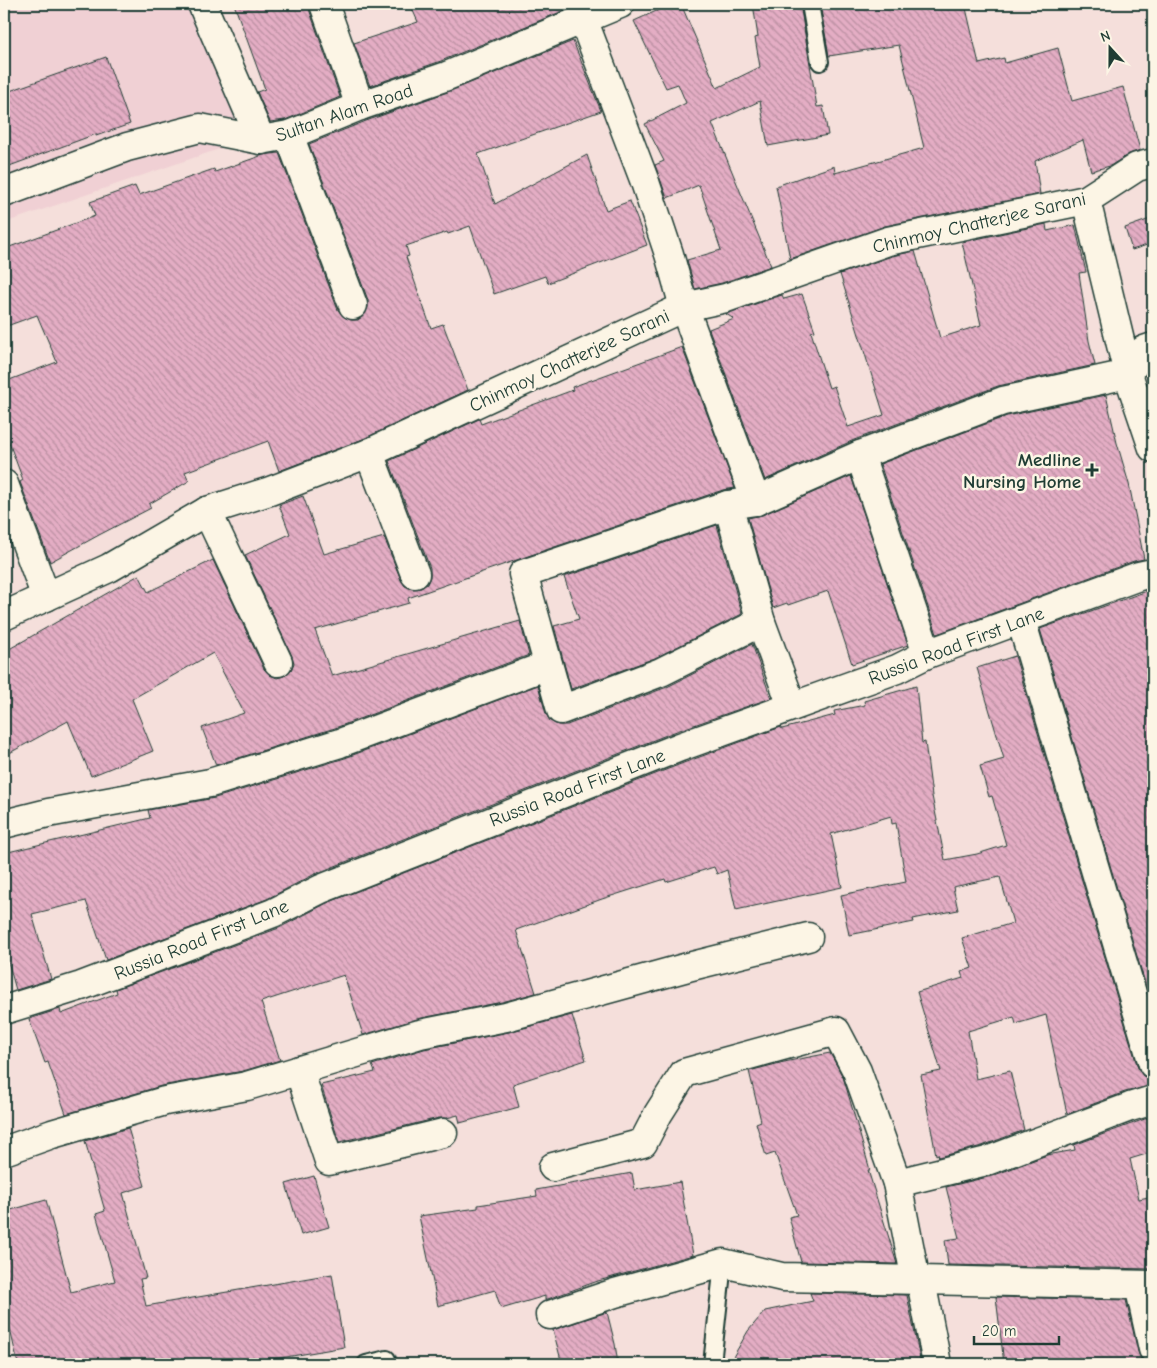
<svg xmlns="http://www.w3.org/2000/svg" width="1157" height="1368" font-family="'Comic Neue',sans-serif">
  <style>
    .built { fill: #f0d0d4 }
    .building { fill: url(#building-back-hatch); stroke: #1f3d34 }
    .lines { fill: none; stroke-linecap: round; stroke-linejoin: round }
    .service-casing { stroke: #1f3d34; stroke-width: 20 }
    .minor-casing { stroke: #1f3d34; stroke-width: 31 }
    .service { stroke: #fcf5e5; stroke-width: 16 }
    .minor { stroke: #fcf5e5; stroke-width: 28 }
    .poi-dot { fill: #1f3d34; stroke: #fcf5e5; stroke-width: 2 }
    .labels { text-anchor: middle; stroke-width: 5; stroke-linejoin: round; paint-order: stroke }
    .street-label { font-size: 19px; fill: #1f3d34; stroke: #fcf5e5 }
    .poi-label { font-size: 19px; font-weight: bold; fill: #1f3d34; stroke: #fcf5e5; text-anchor: end }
  </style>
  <defs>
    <pattern id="building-back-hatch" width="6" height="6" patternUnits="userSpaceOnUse" patternTransform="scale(1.25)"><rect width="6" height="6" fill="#e4adc4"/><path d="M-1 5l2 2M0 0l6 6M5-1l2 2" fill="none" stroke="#b88ea0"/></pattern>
  </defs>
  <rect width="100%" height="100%" fill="#f5dfdb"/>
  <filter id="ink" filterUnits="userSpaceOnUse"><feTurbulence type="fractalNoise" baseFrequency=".02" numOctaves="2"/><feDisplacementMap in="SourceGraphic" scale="10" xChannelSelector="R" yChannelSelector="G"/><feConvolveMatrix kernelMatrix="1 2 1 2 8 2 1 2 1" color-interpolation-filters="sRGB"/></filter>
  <g filter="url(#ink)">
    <polygon class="built" points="4,4 197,4 257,136 4,223"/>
    <g class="building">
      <polygon points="234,4 309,4 309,9 340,97 285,120 270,122 257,92 265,89"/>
      <polygon points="410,4 580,4 441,61 370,86 354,43 418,22"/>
      <polygon points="672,4 681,4 717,88 760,67 755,38 758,37 753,4 800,4 817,107 823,106 828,135 768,146 760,101 712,123 771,266 722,283 695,289 687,260 721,250 699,185 667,198 655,165 664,161 645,124 686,103 678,84 666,88 634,21"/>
      <polygon points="820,4 965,4 979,64 1004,58 1005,63 1058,48 1072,101 1123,87 1140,150 1129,154 1110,166 1091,171 1083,140 1035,161 1040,194 885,226 790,259 776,186 834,166 835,173 924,148 899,45 829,56"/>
      <polygon points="573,41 601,111 478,154 495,204 587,155 606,210 630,201 647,245 548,283 545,276 494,294 470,226 448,234 447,232 406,246 409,256 406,257 431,328 443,324 468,390 363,439 279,471 268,441 185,472 189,481 149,504 151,508 99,535 50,562 20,482 23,480 4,429 4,382 57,362 37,315 4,327 4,249 95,216 90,202 135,186 139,195 214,169 215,172 263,155 279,153 338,310 344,317 351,320 358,320 365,314 368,307 368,300 309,144 366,121 453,90"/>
      <polygon points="106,57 130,124 96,136 96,134 4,168 4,93"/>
      <polygon points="1153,218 1153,243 1132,250 1125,228"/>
      <polygon points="1046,224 1047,231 1075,225 1086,272 1079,273 1089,341 1095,365 998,386 854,440 765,480 709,329 734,319 726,314 782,295 784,299 802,294 815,331 811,332 829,388 834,386 848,427 884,415 840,274 892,256 915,251 940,338 981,325 962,242"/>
      <polygon points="682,347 735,488 723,490 531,555 408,598 409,603 315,630 332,676 520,621 529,655 335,728 216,765 202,728 244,713 213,653 132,699 153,751 91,776 68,721 4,756 4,652 139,575 148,592 213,560 264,669 270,675 277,678 284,676 291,670 294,663 292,656 245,555 290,534 279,505 303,496 324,554 384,537 401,580 405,586 412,589 421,588 427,584 430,577 430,568 389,461 479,419 481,424 573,390 572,387"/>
      <polygon points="1106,395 1117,443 1129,484 1144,559 1134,561 937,634 880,464 1007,416"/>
      <polygon points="851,476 908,645 852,664 828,591 788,605 787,603 773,608 748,518 762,515"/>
      <polygon points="717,525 742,614 655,658 571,689 554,626 579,619 564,577"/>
      <polygon points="1150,590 1153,604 1153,1010 1040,629"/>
      <polygon points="752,644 771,698 674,732 315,874 267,899 106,960 86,901 32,914 51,979 16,990 4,947 4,853 150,818 148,810 215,798 345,758 538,685 546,714 550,721 558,725 567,725 667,687"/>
      <polygon points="1015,656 1138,1068 1143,1076 1153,1079 1153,1085 1125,1092 1067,1114 1046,1015 1016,1024 1014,1017 968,1031 976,1079 1010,1071 1024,1130 982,1146 939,1157 938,1154 936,1155 921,1075 941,1071 917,992 963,978 961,972 972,968 962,938 1013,923 1000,877 953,887 958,910 913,919 914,922 849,935 841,895 906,882 896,823 892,824 891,816 831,834 842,887 736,910 727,870 717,874 714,867 666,882 665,879 602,899 516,930 536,993 502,1002 417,1019 363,1035 344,975 261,1002 280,1060 243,1071 161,1086 66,1114 48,1062 45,1063 29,1019 60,1009 61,1014 117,993 116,989 279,928 327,903 686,762 781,727 782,729 835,715 834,711 865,705 864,701 916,686 922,743 925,742 932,796 945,860 977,854 1006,845 992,796 989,797 980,766 1004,759 977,668"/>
      <polygon points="572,1015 586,1060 513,1084 519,1107 460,1123 458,1115 447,1118 439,1118 339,1142 321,1085 375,1072 372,1065 424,1049 509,1032"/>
      <polygon points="830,1053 843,1077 847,1090 870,1170 868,1170 897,1264 801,1262 789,1217 797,1215 775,1153 766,1156 756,1123 761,1121 749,1071 784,1062"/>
      <polygon points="1153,1116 1153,1152 1130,1159 1139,1199 1153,1196 1153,1269 948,1265 945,1240 959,1238 946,1187 992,1176 1047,1155 1075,1150 1074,1145"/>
      <polygon points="128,1128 145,1186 123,1193 146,1278 140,1279 146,1306 332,1274 344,1347 246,1364 18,1364 4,1303 4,1212 46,1200 71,1292 115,1281 96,1214 105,1211 85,1141"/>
      <polygon points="632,1173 635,1190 680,1182 693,1255 598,1281 545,1300 545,1296 501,1309 495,1290 438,1306 419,1216 478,1208 478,1205 537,1196 536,1190"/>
      <polygon points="314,1176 329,1227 301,1235 286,1184"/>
      <polygon points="810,1293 907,1295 921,1364 729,1364 748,1331 765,1311 813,1301"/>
      <polygon points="996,1297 1126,1300 1138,1352 1143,1364 1004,1364"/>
      <polygon points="607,1312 615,1344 618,1364 562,1364 553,1330"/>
    </g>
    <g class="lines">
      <g class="service-casing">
        <g id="service">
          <polyline points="810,4 820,62"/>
          <polyline points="366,1364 387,1359"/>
          <polyline points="712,1364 723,1263"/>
        </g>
      </g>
      <g class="minor-casing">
        <g id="minor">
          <polyline points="202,4 261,140"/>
          <polyline points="324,4 360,106"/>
          <polyline points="583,19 645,182 669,254 684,307 756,501"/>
          <polyline points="289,135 353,305"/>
          <polyline points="4,193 127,147 200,128 261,140 289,135 360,106 447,76 620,4"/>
          <polyline points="1086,200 1128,374 1153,448"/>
          <polyline points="369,453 415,574"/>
          <polyline points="860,455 927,654"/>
          <polyline points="4,484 46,597"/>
          <polyline points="728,505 761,622 792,706"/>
          <polyline points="207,511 278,662"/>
          <polyline points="4,616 109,568 207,511 270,491 369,453 684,307 726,298 888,241 1086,200 1137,167 1153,163"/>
          <polyline points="1021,620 1153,1064"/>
          <polyline points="761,622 661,672 561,710 523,574 728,505 756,501 860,455 1003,401 1128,374 1144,350 1153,347"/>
          <polyline points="4,824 48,813 210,783 340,743 548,665"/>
          <polyline points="4,1010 81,986 273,913 321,889 680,747 897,669 927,654 1139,576 1153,573"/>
          <polyline points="299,1070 329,1161 443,1133"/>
          <polyline points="4,1151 52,1134 165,1101 247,1086 420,1034 506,1017 688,967 808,937"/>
          <polyline points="553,1167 643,1143 658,1114 684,1073 836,1031 857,1071 897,1183 916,1281"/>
          <polyline points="897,1183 987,1161 1130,1107 1153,1100"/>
          <polyline points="921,1281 937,1364"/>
          <polyline points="1139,1285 1153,1349"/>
          <polyline points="550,1315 615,1293 723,1263 782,1277 1153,1285"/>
        </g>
      </g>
      <use href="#service" class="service"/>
      <use href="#minor" class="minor"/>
    </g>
  </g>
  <path class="poi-dot" d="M1089.5 462.5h5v5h5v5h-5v5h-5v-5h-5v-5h5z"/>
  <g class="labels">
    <g class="street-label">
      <text transform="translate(344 112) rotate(-19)" y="7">Sultan Alam Road</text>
      <text transform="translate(979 222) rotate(-13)" y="7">Chinmoy Chatterjee Sarani</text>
      <text transform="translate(569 360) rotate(-25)" y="7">Chinmoy Chatterjee Sarani</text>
      <text transform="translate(956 645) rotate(-21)" y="7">Russia Road First Lane</text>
      <text transform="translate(577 787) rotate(-21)" y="7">Russia Road First Lane</text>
      <text transform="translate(201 939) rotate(-22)" y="7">Russia Road First Lane</text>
    </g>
    <g class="poi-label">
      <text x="1081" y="466">Medline<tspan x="1081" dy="22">Nursing Home</tspan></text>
    </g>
  </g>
  <rect width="1157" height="1368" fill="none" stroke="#fcf5e5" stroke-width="20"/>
  <rect x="10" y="10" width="1137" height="1348" fill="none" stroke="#1f3d34" stroke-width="2" filter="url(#ink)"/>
  <g transform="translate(1110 48) rotate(339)" stroke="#fcf5e5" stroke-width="4" paint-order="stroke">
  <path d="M0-4L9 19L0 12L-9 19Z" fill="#1f3d34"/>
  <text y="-8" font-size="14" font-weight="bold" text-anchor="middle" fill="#1f3d34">N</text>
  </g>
  <path d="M974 1336v8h85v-8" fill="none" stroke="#1f3d34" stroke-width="2.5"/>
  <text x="982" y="1336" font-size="15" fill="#1f3d34" stroke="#fcf5e5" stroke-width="4" paint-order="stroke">20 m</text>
</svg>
